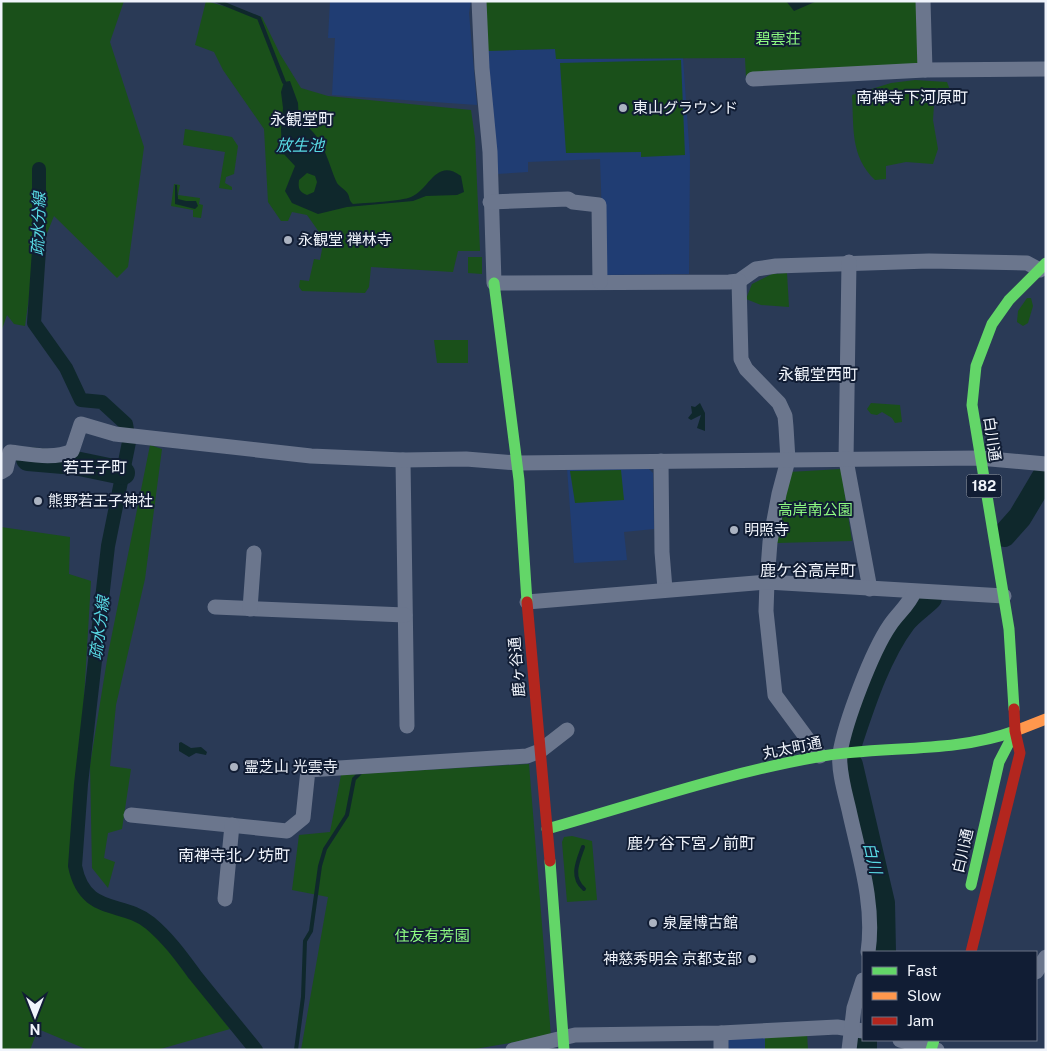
<svg xmlns="http://www.w3.org/2000/svg" width="1047" height="1051" font-family="'Public Sans','Noto Sans JP',sans-serif">
  <style>
    .built { fill: #203d73 }
    .green { fill: #1a501a }
    .water { fill: #0f282c; fill-rule: evenodd }
    .lines { fill: none; stroke-linecap: round; stroke-linejoin: round }
    .stream { stroke: #0f282c; stroke-width: 4 }
    .canal { stroke: #0f282c; stroke-width: 14 }
    .river { stroke: #0f282c; stroke-width: 24 }
    .street { stroke: #6b768d; stroke-width: 15 }
    .fast { stroke: #63d668; stroke-width: 11 }
    .slow { stroke: #ff974d; stroke-width: 11 }
    .jam { stroke: #b3261e; stroke-width: 11 }
    .poi-dot { fill: #abb3c1; stroke: #111d34; stroke-width: 2 }
    .labels { text-anchor: middle; stroke-width: 4; stroke-linejoin: round; paint-order: stroke }
    .shield { fill: #111d34; stroke: #adb4bf; stroke-width: 1 }
    .shield-label { font-size: 14px; font-weight: bold; fill: #f0f4fb }
    .park-label { font-size: 15px; fill: #8efb82; stroke: #111d34 }
    .poi-label { font-size: 15px; fill: #f0f4fb; stroke: #111d34; text-anchor: start }
    .street-label { font-size: 15px; fill: #f0f4fb; stroke: #111d34 }
    .neighbourhood-label { font-size: 16px; fill: #f0f4fb; stroke: #111d34 }
    .water-label { font-size: 16px; font-style: italic; fill: #58d9e3; stroke: #111d34 }
  </style>
  <rect width="100%" height="100%" fill="#2a3a56"/>
  <g class="built">
    <polygon points="330,1 471,1 469,13 477,105 332,95 335,38 328,38"/>
    <polygon points="556,49 557,59 683,58 690,158 689,274 604,275 600,159 528,162 528,172 496,174 486,51"/>
    <polygon points="647,467 653,473 654,529 624,532 627,560 574,563 567,468"/>
    <polygon points="765,1035 765,1050 729,1050 728,1041 732,1037"/>
  </g>
  <g class="green">
    <polygon points="1,1 124,1 110,42 144,147 128,267 117,278 54,216 33,268 25,326 14,324 7,315 1,332"/>
    <polygon points="206,1 262,17 280,54 301,88 328,96 471,110 475,138 480,251 458,251 453,272 371,267 369,287 365,293 302,291 299,287 300,280 309,281 314,259 320,260 324,239 307,215 292,212 288,221 281,221 268,202 264,129 223,70 214,52 195,45"/>
    <polygon points="483,1 920,1 924,69 746,78 745,58 556,59 555,49 486,51"/>
    <polygon points="681,60 685,155 641,157 641,152 566,153 560,63"/>
    <path d="M915,80l32,2 4,11 -6,8 -11,4 -1,15 5,29 -5,15 -27,-2 -20,4v13l-11,1c-25,-24 -21,-52 -23,-85l39,-12z"/>
    <polygon points="185,129 232,137 238,146 234,174 226,177 225,183 232,187 232,190 219,188 225,152 183,145"/>
    <polygon points="174,184 180,185 178,195 200,198 199,204 203,205 201,218 193,217 193,210 171,206"/>
    <polygon points="468,257 482,257 482,274 468,273"/>
    <polygon points="787,273 789,307 761,305 746,299 752,284 772,274"/>
    <polygon points="1027,298 1031,298 1033,306 1028,323 1023,326 1017,322 1018,311"/>
    <polygon points="434,340 468,340 468,363 437,363"/>
    <polygon points="871,403 900,405 902,422 895,423 892,418 882,412 877,415 871,414 867,409"/>
    <polygon points="150,445 162,449 145,579 116,705 110,766 131,769 122,829 108,833 104,858 115,862 108,888 92,868 90,765 108,654"/>
    <polygon points="841,469 852,541 777,543 789,472"/>
    <polygon points="621,470 624,500 575,503 570,471"/>
    <polygon points="1,527 70,537 69,574 91,581 73,882 153,931 230,1029 157,1050 88,1050 38,1029 30,1050 1,1050"/>
    <polygon points="529,764 551,1036 469,1050 301,1050 328,897 292,890 299,835 330,832 341,775"/>
    <polygon points="572,836 592,841 597,900 567,902 562,842 564,837"/>
    <polygon points="807,1033 808,1050 765,1050 765,1035"/>
  </g>
  <g class="water">
    <polygon points="786,1 817,1 794,11"/>
    <path d="M290,81l8,22 1,19c24,10 28,39 38,61 3,4 8,6 11,11 2,4 1,7 5,10 12,-1 49,-3 58,-7 18,-7 25,-40 50,-21l3,16 -7,3 -31,1 -13,5 -66,6 -29,7 -26,-11 -7,-12 10,-25 -13,-14 -1,-23 2,-21 -2,-16 3,-10zM307,173l8,3 2,6 -3,10 -7,3c-8,-3 -9,-7 -8,-15z"/>
    <polygon points="175,185 177,185 178,199 186,201 196,201 198,206 195,209 175,204"/>
    <polygon points="700,403 705,413 705,431 697,428 701,415 691,420 688,418 692,413 691,406 695,407"/>
    <polygon points="181,742 191,748 201,747 207,752 206,755 196,753 189,757 179,751 179,743"/>
  </g>
  <g class="lines">
    <g class="stream">
      <polyline points="217,1 259,18 284,82"/>
      <polyline points="864,701 866,701"/>
      <path d="M583,847c-5,14 -13,30 1,42"/>
      <polyline points="296,1050 303,997 305,941 311,931 320,866 325,849 347,815 354,779 361,772"/>
    </g>
    <path class="canal" d="M39,169v81l-5,73 32,45 15,32 21,2 24,22 3,18 -21,104 -27,238 -6,82c10,50 47,34 75,57 18,15 31,33 45,52 20,25 41,50 61,75"/>
    <g class="river">
      <polyline points="28,459 75,463 123,473"/>
      <polyline points="1004,535 1020,517 1046,473"/>
      <path d="M850,744c13,-39 29,-89 54,-122 7,-9 18,-16 26,-24"/>
      <polyline points="851,765 883,903 884,952"/>
      <polyline points="865,1050 865,1040"/>
    </g>
    <g class="street">
      <polyline points="479,1 482,68 490,152 494,283 729,282 739,281 756,269 776,266 929,261 1027,263 1040,270"/>
      <polyline points="925,70 1046,69"/>
      <polyline points="753,79 925,70 923,1"/>
      <polyline points="490,202 568,199 573,202 599,205 600,282"/>
      <polyline points="849,262 846,460 870,589"/>
      <polyline points="739,281 741,359 746,369 779,403 785,416 786,427 788,460 779,494 770,542 767,582 766,611 775,695 820,756"/>
      <polyline points="403,460 407,726"/>
      <polyline points="661,461 662,552 665,589"/>
      <path d="M1,472l5,-3 4,-17c19,2 44,8 62,-1l9,-27 34,10 196,22 92,4 63,-1 51,4 462,-5 67,6"/>
      <polyline points="527,602 767,582 1004,596"/>
      <polyline points="215,607 405,615"/>
      <polyline points="250,609 254,553"/>
      <polyline points="131,815 287,831 303,818 308,770 527,756 540,751 567,730"/>
      <polyline points="225,899 232,825"/>
      <path d="M868,952c7,-48 -9,-96 -19,-142 -4,-17 -11,-40 -9,-57 5,-31 32,-102 50,-128 8,-12 19,-20 24,-33"/>
      <polyline points="1036,972 1046,957"/>
      <polyline points="721,1033 721,1050"/>
      <polyline points="900,1040 937,1050"/>
      <polyline points="513,1050 575,1035 721,1033 837,1027 863,1031"/>
      <polyline points="849,1050 854,1008 863,980"/>
    </g>
    <g class="fast">
      <polyline points="494,283 519,480 527,602"/>
      <polyline points="1014,709 1009,629 972,405 976,366 992,324 1009,300 1046,263"/>
      <path d="M547,829c89,-25 179,-56 270,-72 65,-12 135,-3 198,-26"/>
      <polyline points="550,861 564,1050"/>
      <polyline points="971,885 999,762 1015,731"/>
      <polyline points="931,1050 934,1040"/>
    </g>
    <polyline class="slow" points="1015,731 1046,719"/>
    <g class="jam">
      <polyline points="527,602 550,861"/>
      <polyline points="971,952 1020,753 1015,731 1014,709"/>
    </g>
  </g>
  <g class="poi-dot">
    <circle cx="623" cy="108" r="5"/>
    <circle cx="288" cy="240" r="5"/>
    <circle cx="38" cy="501" r="5"/>
    <circle cx="734" cy="530" r="5"/>
    <circle cx="234" cy="767" r="5"/>
    <circle cx="653" cy="923" r="5"/>
    <circle cx="752" cy="959" r="5"/>
  </g>
  <g class="labels">
    <rect class="shield" x="966.5" y="474.5" width="35" height="23" rx="4"/>
    <g class="shield-label">
      <text x="984" y="491">182</text>
    </g>
    <g class="park-label">
      <text x="778" y="44">碧雲荘</text>
      <text x="815" y="515">高岸南公園</text>
      <text x="432" y="941">住友有芳園</text>
    </g>
    <g class="poi-label">
      <text x="633" y="113">東山グラウンド</text>
      <text x="298" y="245">永観堂 禅林寺</text>
      <text x="48" y="506">熊野若王子神社</text>
      <text x="744" y="535">明照寺</text>
      <text x="244" y="772">霊芝山 光雲寺</text>
      <text x="663" y="928">泉屋博古館</text>
      <text x="742" y="964" text-anchor="end">神慈秀明会 京都支部</text>
    </g>
    <g class="street-label">
      <text transform="translate(992 439) rotate(82)" y="5">白川通</text>
      <text transform="translate(517 667) rotate(-95)" y="5">鹿ヶ谷通</text>
      <text transform="translate(792 748) rotate(-11)" y="5">丸太町通</text>
      <text transform="translate(963 851) rotate(-77)" y="5">白川通</text>
    </g>
    <g class="neighbourhood-label">
      <text x="912" y="103">南禅寺下河原町</text>
      <text x="302" y="125">永観堂町</text>
      <text x="818" y="380">永観堂西町</text>
      <text x="95" y="473">若王子町</text>
      <text x="808" y="576">鹿ケ谷高岸町</text>
      <text x="691" y="849">鹿ケ谷下宮ノ前町</text>
      <text x="234" y="861">南禅寺北ノ坊町</text>
    </g>
    <g class="water-label">
      <text x="300" y="151">放生池</text>
      <text transform="translate(38 224) rotate(-88)" y="6">疏水分線</text>
      <text transform="translate(99 628) rotate(-83)" y="6">疏水分線</text>
      <text transform="translate(873 858) rotate(77)" y="6">白川</text>
    </g>
  </g>
  <rect width="1047" height="1051" fill="none" stroke="#f0f4fb" stroke-width="5"/>
  <rect x="862" y="951" width="175" height="90" fill="#111d34" stroke="#6a7384"/>
  <rect x="872" y="967" width="25" height="8" fill="#63d668" stroke="#6a7384"/>
  <text x="907" y="976" font-size="15" fill="#f0f4fb">Fast</text>
  <rect x="872" y="992" width="25" height="8" fill="#ff974d" stroke="#6a7384"/>
  <text x="907" y="1001" font-size="15" fill="#f0f4fb">Slow</text>
  <rect x="872" y="1017" width="25" height="8" fill="#b3261e" stroke="#6a7384"/>
  <text x="907" y="1026" font-size="15" fill="#f0f4fb">Jam</text>
  <g transform="translate(35 1016) rotate(180)" stroke="#111d34" stroke-width="4" paint-order="stroke">
  <path d="M0-4L9 19L0 12L-9 19Z" fill="#f0f4fb"/>
  <text y="-8" font-size="14" font-weight="bold" text-anchor="middle" fill="#f0f4fb">N</text>
  </g>
</svg>
